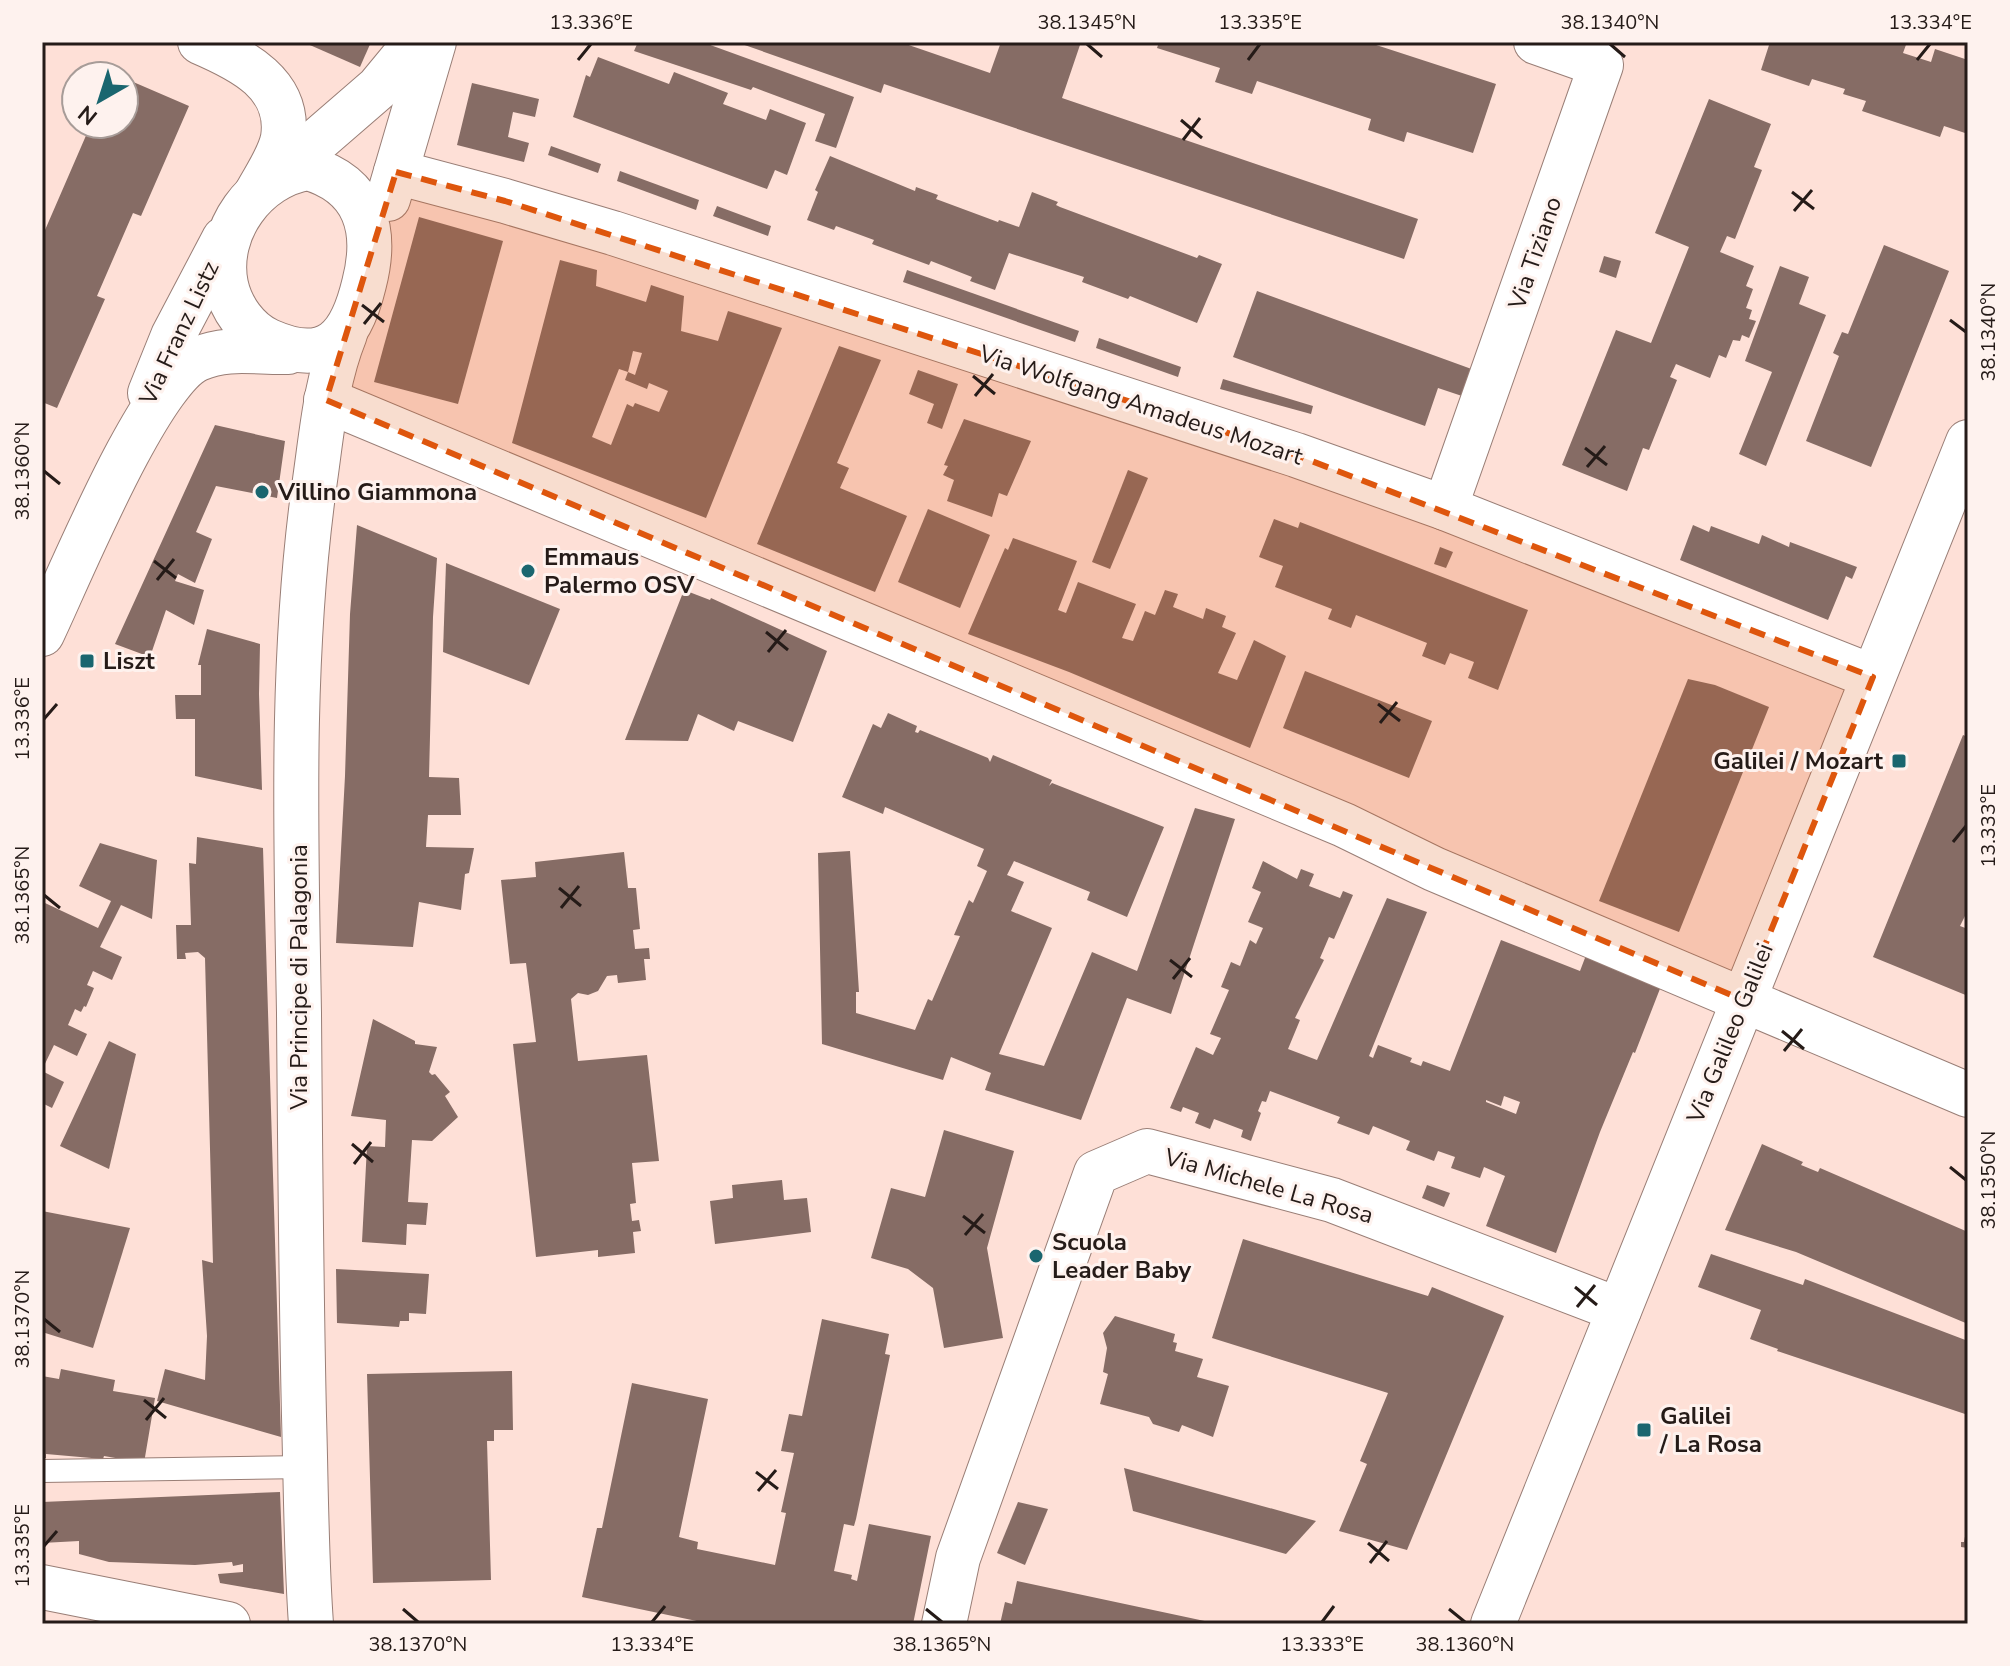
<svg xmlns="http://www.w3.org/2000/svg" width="2010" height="1666" font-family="'Nunito Sans',sans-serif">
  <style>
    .building { fill: #866c65; fill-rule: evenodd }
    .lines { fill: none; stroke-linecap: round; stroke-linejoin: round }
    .lane-casing { stroke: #997e76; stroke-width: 24 }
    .street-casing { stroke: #997e76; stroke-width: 46 }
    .lane { stroke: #fff; stroke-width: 22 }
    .street { stroke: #fff; stroke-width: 44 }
    .marked { fill: #de560d; fill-opacity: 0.2; stroke: #de560d; stroke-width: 6; stroke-dasharray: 16 10; stroke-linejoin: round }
    .ticks { fill: none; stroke: #251b18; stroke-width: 3 }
    .poi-dot { fill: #1a666f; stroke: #fef2ee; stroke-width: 3 }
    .labels { text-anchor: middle; stroke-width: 6; stroke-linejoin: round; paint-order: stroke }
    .street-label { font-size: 24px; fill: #251b18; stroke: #fef2ee }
    .poi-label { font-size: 24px; font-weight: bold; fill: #251b18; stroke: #fef2ee; text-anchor: start }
    .neatline { fill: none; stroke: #251b18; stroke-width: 3 }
    .ticks-label { font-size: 20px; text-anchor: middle; fill: #251b18 }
  </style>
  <rect width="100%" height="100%" fill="#fee0d7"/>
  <g class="building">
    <polygon points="303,42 371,42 360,67"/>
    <polygon points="638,42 702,42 854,97 836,148 815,141 825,114 753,87 751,90 634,51"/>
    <polygon points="736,42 900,42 990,73 1001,42 1081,42 1062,98 1418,219 1404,259 884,84 881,93"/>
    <polygon points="1159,42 1367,42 1496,84 1473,153 1407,132 1404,142 1368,130 1371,119 1257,81 1252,94 1215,82 1220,68 1157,48"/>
    <polygon points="1770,42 1907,42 1903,53 1931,62 1935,49 1968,60 1968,134 1944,126 1940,137 1862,111 1866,101 1843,94 1845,89 1812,79 1809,86 1761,70"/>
    <polygon points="598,57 669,84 674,72 728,93 723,104 766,120 770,109 806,123 787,175 775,170 767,189 573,117 586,75 590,77"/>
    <polygon points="124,78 189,106 141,216 133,213 97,296 105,299 57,408 42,402 42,237 91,124 124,124"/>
    <polygon points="472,83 539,99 535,117 513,112 508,137 529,143 524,162 457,145"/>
    <polygon points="1709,99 1771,124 1754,167 1762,170 1735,239 1727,236 1720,252 1754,266 1746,286 1753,289 1746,308 1752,310 1749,319 1756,321 1749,338 1742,335 1740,341 1733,340 1726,358 1719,355 1710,378 1676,364 1670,377 1677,380 1649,450 1643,448 1627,491 1562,465 1616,330 1651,343 1689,247 1655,233"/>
    <polygon points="551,146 601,164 598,173 548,155"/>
    <polygon points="830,156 915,191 916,187 938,195 936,199 998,222 999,220 1019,227 1032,192 1058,202 1056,205 1060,207 1197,258 1199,255 1222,264 1197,323 1130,296 1128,299 1082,282 1084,277 1009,253 995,290 970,281 972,277 931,261 929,265 872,244 874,240 836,226 834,230 807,220 818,192 815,190"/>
    <polygon points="620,171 699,200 696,210 617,181"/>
    <polygon points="717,206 771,226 768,236 713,216"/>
    <polygon points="419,217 503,241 458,404 374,382"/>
    <polygon points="1884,245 1949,271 1871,467 1806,441 1839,356 1833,353 1842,332 1848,334"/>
    <polygon points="1604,256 1621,261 1616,278 1599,272"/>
    <path d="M560,260l37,10 -1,16 50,16 5,-17 33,11 -3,35 37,10 10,-30 54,17 -76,190 -194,-75zM633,351l9,2 -7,22 -7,-3 -3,8 22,9 2,-6 19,8 -9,21 -24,-9 -2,4 -6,-3 -16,41 -19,-8 27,-68 9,3z"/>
    <polygon points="1780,266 1809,277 1799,304 1826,315 1766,466 1739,454 1772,372 1745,361"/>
    <polygon points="907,270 1079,331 1075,342 903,282"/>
    <polygon points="1257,291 1477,371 1468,398 1438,388 1425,426 1233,357"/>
    <polygon points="1099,338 1181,367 1178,377 1096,348"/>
    <polygon points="839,346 881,360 837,463 849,468 840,488 907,516 875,592 757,544"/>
    <polygon points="918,370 958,384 942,429 927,423 934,404 909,394"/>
    <polygon points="1223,379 1313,406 1311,414 1220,389"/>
    <polygon points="964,419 1031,441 1007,496 999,493 992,517 947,501 954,480 943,475 948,466 944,465"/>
    <polygon points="215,425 285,441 277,498 216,486 196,532 212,539 195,583 178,574 175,581 204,590 194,625 166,610 150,657 115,644"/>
    <polygon points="1128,470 1148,478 1110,569 1092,562"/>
    <polygon points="928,509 990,535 960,608 898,582"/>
    <polygon points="1274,519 1298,528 1300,522 1528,610 1498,690 1468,678 1474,662 1450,653 1445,665 1422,656 1427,643 1356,615 1351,628 1328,619 1332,609 1275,587 1283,566 1259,557"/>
    <polygon points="357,525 437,558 433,617 429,777 459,778 461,815 428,815 426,847 474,848 469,873 465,874 461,910 419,902 413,947 336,943 345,776 350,614"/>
    <polygon points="1693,525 1709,532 1711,526 1759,544 1762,535 1789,547 1790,542 1857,567 1852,579 1846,576 1828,620 1680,560"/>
    <polygon points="1013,538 1077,561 1058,610 1066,613 1078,582 1136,604 1122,638 1133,641 1145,611 1155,615 1165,590 1178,594 1173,607 1203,619 1206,608 1226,616 1222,627 1236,633 1218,673 1237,680 1254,640 1286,656 1250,748 1069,672 968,634 1005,548 1008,550"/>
    <polygon points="1440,547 1453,552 1446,568 1434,564"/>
    <polygon points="446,563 560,609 529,685 443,652"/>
    <polygon points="684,590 710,600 711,598 827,651 793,742 738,721 734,731 698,714 688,741 625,740"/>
    <polygon points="207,629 260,644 259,694 262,790 195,776 195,719 176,719 175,695 201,695 201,665 198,665"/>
    <polygon points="1305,671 1432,721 1409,778 1283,728"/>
    <polygon points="1688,679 1715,685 1769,707 1679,932 1599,901"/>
    <polygon points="888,713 917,726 915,732 918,733 920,730 988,758 990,762 993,755 1052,780 1049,786 1052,783 1164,827 1127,917 1087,900 1090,892 1014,861 1007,875 1024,882 1011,911 1052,928 999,1054 1044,1066 1092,952 1137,971 1195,808 1235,819 1171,1014 1127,998 1081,1120 985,1090 991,1073 951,1057 943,1080 822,1044 818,853 850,851 859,992 856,992 856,1013 915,1030 928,999 932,1001 960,936 954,935 969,900 973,903 987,871 977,866 984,849 885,807 883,814 842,797 873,724 881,728"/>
    <polygon points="1963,735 1968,737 1968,910 1960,926 1968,929 1968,996 1873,957"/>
    <polygon points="197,837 263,848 281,1437 157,1401 165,1369 205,1380 207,1336 202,1260 213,1263 205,958 198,952 185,953 186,959 177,959 176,925 191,925 189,863 196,864"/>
    <polygon points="100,843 157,860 152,919 121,905 100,947 122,957 112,980 93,971 87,985 94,988 86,1007 84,1006 81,1012 75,1009 68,1025 87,1034 77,1056 54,1045 42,1070 42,910 45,903 98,928 111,901 79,886"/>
    <polygon points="624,852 628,888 636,888 640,929 633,930 635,949 649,948 650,959 644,959 646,980 618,983 617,975 607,976 598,991 588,995 578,993 571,999 578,1061 647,1055 659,1161 632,1163 636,1203 630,1204 632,1221 639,1220 641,1231 633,1232 635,1253 598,1257 598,1250 536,1257 513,1044 536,1042 526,963 510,964 501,880 536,877 535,862"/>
    <path d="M1263,861l34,18 4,-10 13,5 -5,12 31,12 3,-7 10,4 -19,44 -5,-2 -9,21 4,2 -29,58 5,2 -12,29 29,11 70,-162 40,14 -58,144 4,2 5,-13 34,13 -2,4 11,4 2,-5 27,10 51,-131 79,31 8,-21 75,31 -28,72 -2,-1 -33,80 -44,121 -70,-27 19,-50 -21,-9 -4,11 -29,-10 4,-11 -17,-6 -4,10 -28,-11 4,-9 -37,-15 -4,9 -32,-12 3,-6 -70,-26 -4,11 -4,-1 -4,10 3,2 -10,28 -10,-4 2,-7 -29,-11 -4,10 -15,-6 4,-10 -16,-6 -2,5 -11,-4 26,-61 17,8 8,-17 -11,-4 19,-44 -8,-3 10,-25 9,4 10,-26 6,4 7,-16 -15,-6 13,-30 -9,-4zM1504,1096l16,6 -4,12 -30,-12v-2l15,6z"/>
    <polygon points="373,1019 415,1041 415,1044 437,1047 429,1072 432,1075 435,1074 450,1092 445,1096 458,1117 432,1141 412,1140 408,1202 428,1203 426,1225 407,1224 406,1245 362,1242 367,1146 385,1147 386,1120 351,1116"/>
    <polygon points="109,1041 136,1054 109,1169 60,1146"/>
    <polygon points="42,1071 64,1082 52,1108 42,1103"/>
    <polygon points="944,1130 1014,1151 987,1248 1003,1338 944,1348 933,1288 908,1269 871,1258 891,1188 925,1197"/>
    <polygon points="1762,1144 1803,1162 1801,1165 1818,1172 1820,1168 1968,1232 1968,1324 1796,1252 1725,1230"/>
    <polygon points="782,1180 784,1200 807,1198 811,1232 715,1244 710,1201 733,1198 732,1185"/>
    <polygon points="1427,1185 1450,1193 1444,1207 1422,1198"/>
    <polygon points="42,1211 130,1228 93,1348 42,1332"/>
    <polygon points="1243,1239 1428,1296 1432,1287 1504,1316 1407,1550 1339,1531 1367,1464 1360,1461 1388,1393 1212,1338"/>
    <polygon points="1711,1254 1803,1285 1805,1279 1968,1341 1968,1415 1777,1351 1778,1349 1750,1339 1761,1310 1698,1287"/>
    <polygon points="336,1269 429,1274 426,1314 409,1313 409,1321 400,1321 399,1327 337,1323"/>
    <polygon points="1115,1316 1175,1334 1173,1342 1177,1343 1175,1351 1203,1359 1197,1377 1229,1386 1213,1437 1182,1425 1179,1432 1153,1424 1149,1417 1100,1404 1108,1374 1103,1372 1107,1348 1103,1333"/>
    <polygon points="822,1319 889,1334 885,1354 890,1355 856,1519 854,1526 844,1524 834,1571 852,1575 851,1579 857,1581 869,1524 931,1536 913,1624 711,1624 582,1597 597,1528 602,1528 632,1383 708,1399 679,1537 698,1542 697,1549 775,1565 786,1513 781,1512 794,1453 781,1451 789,1414 802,1416"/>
    <polygon points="61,1369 115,1380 113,1391 155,1398 144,1463 104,1456 103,1459 46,1454 46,1458 42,1458 42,1376 59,1379"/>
    <polygon points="512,1371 513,1430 494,1430 494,1441 487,1441 491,1580 373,1583 367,1374"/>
    <polygon points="1124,1468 1277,1510 1316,1521 1286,1554 1133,1511"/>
    <polygon points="280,1492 284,1594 220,1583 218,1574 243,1572 243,1564 233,1566 232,1562 195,1565 109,1562 79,1554 79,1541 42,1543 42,1502"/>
    <polygon points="1018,1502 1048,1509 1025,1565 997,1553"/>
    <polygon points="1966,1531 1968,1531 1968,1548 1961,1547 1961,1542 1964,1542"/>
    <polygon points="1017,1581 1214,1623 1214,1624 1000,1624 1005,1602 1012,1604"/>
  </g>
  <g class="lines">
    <g class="lane-casing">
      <polyline id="lane" points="42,1471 306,1467"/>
    </g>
    <g class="street-casing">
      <g id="street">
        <path d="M200,42c42,18 91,42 83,96 -4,20 -18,39 -27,56"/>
        <path d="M308,168c58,17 70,62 56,116 -13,54 -36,83 -95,57 -22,-10 -38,-33 -43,-56 -11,-54 30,-109 82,-117z"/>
        <polyline points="396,172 505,201 613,233 1296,455 1445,508 1873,677"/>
        <polyline points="274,178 378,88 416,42"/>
        <polyline points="388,199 434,42"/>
        <polyline points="150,393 173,336 224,239"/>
        <polyline points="326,400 1344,825 1434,869 1968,1095"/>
        <polyline points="1445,508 1601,65 1536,42"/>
        <path d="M42,634c26,-54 107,-254 156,-275 29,-13 59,-6 90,-7"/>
        <polyline points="42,1587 228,1624"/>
        <path d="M311,1624c-5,-69 -5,-139 -7,-208 -3,-134 -4,-269 -5,-403 -3,-177 -9,-357 16,-533 7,-49 11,-99 30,-146"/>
        <polyline points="944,1624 958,1558 1096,1173 1147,1151 1332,1200 1619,1310"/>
        <polyline points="1493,1624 1968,442"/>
      </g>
    </g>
    <use href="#lane" class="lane"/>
    <use href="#street" class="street"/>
  </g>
  <path class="marked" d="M396,172l109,29 791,254 577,222 -130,323 -1417,-600z"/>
  <path class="ticks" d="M1087,44l15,13M1610,44l15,13M578,60l13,-16M1248,60l12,-16M1917,60l13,-16M1181,120l21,18M1183,140l17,-22M1792,192l22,17M1794,211l18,-21M362,305l22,17M1950,320l16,12M364,324l17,-21M973,376l22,18M975,396l18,-22M1585,448l22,17M1587,467l18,-21M44,471l16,13M154,561l22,17M157,580l17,-21M766,632l22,18M768,652l18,-22M1378,704l22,17M44,719l13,-15M1380,723l17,-21M1953,842l13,-16M559,888l22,18M44,895l16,13M561,908l18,-22M1170,960l22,17M1173,979l17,-21M1782,1031l22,18M1784,1051l18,-22M352,1144l21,18M354,1164l17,-22M1950,1167l16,13M963,1216l22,17M965,1235l18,-21M1575,1287l22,18M1577,1307l18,-22M44,1319l16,13M144,1400l22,18M146,1420l18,-22M756,1472l22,17M758,1491l18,-21M1368,1543l21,18M44,1546l13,-15M1370,1563l17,-22M403,1609l15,13M926,1609l16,13M1449,1609l16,13M652,1622l13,-16M1322,1622l12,-16"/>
  <g class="poi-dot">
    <circle cx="262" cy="492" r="8"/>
    <circle cx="528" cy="571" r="8"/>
    <rect x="79" y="653" width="16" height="16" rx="4"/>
    <rect x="1891" y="753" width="16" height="16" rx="4"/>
    <circle cx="1036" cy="1256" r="8"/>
    <rect x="1636" y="1422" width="16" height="16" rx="4"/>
  </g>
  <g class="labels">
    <g class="street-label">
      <text transform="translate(1535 253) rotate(-71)" y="8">Via Tiziano</text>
      <text transform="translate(179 333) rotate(-65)" y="8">Via Franz Listz</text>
      <text transform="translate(1141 405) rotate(18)" y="8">Via Wolfgang Amadeus Mozart</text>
      <text transform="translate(299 977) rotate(-90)" y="8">Via Principe di Palagonia</text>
      <text transform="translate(1730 1033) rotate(-68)" y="8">Via Galileo Galilei</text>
      <text transform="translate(1269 1186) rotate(16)" y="8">Via Michele La Rosa</text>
    </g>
    <g class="poi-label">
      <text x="278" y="500">Villino Giammona</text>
      <text x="544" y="565">Emmaus<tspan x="544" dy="28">Palermo OSV</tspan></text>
      <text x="103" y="669">Liszt</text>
      <text x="1883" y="769" text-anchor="end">Galilei / Mozart</text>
      <text x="1052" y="1250">Scuola<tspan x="1052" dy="28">Leader Baby</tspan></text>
      <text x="1660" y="1424">Galilei<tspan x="1660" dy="28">/ La Rosa</tspan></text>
    </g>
  </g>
  <rect width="2010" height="1666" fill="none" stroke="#fef2ee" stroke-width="88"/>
  <g transform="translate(100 100) rotate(219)"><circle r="38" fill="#fef2ee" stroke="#a79c98" stroke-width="2"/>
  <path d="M0-6L14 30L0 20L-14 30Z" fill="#1a666f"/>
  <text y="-12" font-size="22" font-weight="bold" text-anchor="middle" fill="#251b18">N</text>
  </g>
  <rect x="44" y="44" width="1922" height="1578" class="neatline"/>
  <g class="ticks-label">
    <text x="591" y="29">13.336°E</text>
    <text x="1087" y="29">38.1345°N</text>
    <text x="1260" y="29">13.335°E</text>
    <text x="1610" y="29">38.1340°N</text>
    <text x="1930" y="29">13.334°E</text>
    <text transform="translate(1988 332) rotate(-90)" y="7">38.1340°N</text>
    <text transform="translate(22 471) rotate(-90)" y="7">38.1360°N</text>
    <text transform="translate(22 719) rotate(-90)" y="7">13.336°E</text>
    <text transform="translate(1988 826) rotate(-90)" y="7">13.333°E</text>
    <text transform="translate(22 895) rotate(-90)" y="7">38.1365°N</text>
    <text transform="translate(1988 1180) rotate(-90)" y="7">38.1350°N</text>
    <text transform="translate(22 1319) rotate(-90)" y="7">38.1370°N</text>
    <text transform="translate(22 1546) rotate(-90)" y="7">13.335°E</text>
    <text x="418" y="1651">38.1370°N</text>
    <text x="652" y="1651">13.334°E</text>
    <text x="942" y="1651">38.1365°N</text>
    <text x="1322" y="1651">13.333°E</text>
    <text x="1465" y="1651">38.1360°N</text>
  </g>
</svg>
